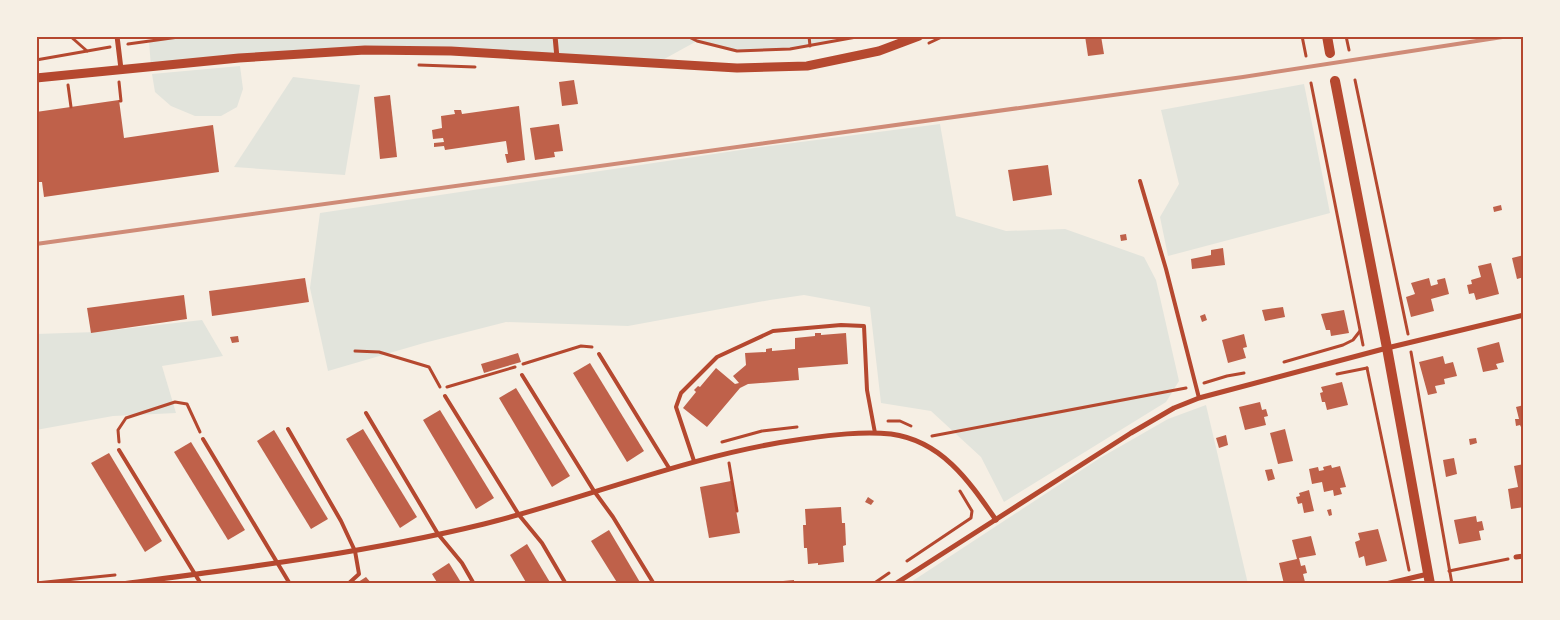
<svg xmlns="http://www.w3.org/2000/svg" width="1560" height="620" font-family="'Noto Sans',sans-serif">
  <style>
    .green { fill: #e2e4dc }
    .building { fill: #bf614a }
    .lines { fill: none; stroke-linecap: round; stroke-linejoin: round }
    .path { stroke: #b5482f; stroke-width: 3 }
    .service { stroke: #b5482f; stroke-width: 4 }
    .minor { stroke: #b5482f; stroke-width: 5 }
    .tertiary { stroke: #b5482f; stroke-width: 9 }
    .secondary { stroke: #b5482f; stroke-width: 10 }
    .rail { stroke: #cf8b77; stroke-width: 4 }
    .neatline { fill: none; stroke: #b5482f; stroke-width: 2 }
  </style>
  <rect width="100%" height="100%" fill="#f6efe4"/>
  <g class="green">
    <polygon points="186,36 862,36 790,49 737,51 697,41 657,63 408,50 151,67 149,41"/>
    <polygon points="240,66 243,89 237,107 221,116 195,116 171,106 155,92 152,74"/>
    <polygon points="293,77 360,85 345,175 234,167"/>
    <polygon points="1304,84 1330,213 1168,256 1160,217 1179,184 1161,110"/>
    <polygon points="940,124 956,216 1006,231 1065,229 1144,257 1156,280 1179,381 1166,402 1004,502 981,457 931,411 881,403 870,307 804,295 770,300 628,326 506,322 424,343 328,371 310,288 320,213 754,148"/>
    <polygon points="202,320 223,356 162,366 176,413 113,416 36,430 36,334 96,332"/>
    <polygon points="1206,405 1248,584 908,584 1100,458 1168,419"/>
  </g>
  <g class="building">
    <polygon points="1085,36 1101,36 1104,54 1088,56"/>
    <polygon points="574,80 578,104 562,106 559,82"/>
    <polygon points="390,95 397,157 380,159 374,97"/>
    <polygon points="119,100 124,138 213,125 219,172 44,197 42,182 36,182 36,151 38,151 36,150 36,112"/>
    <polygon points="519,106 525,160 507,163 505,154 508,154 506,141 445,150 444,146 434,147 434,143 444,142 443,138 433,139 432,130 442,128 441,116 455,114 454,110 461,110 462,114"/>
    <polygon points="559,124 563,151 554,152 555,157 535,160 530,128"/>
    <polygon points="1048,165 1052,195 1013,201 1008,170"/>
    <polygon points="1501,205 1502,210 1494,212 1493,207"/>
    <polygon points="1126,234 1127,240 1121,241 1120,235"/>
    <polygon points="1223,248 1225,265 1192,269 1191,259 1211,255 1211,250"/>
    <polygon points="1524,255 1524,277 1517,279 1512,258"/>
    <polygon points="1491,263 1499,294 1476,300 1474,293 1469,294 1467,285 1472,284 1471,280 1481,277 1478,266"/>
    <polygon points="305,278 309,302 212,316 209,291"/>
    <polygon points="1429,278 1431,286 1438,284 1437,280 1445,278 1449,294 1431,299 1434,311 1411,317 1406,297 1415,294 1411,283"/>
    <polygon points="184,295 187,319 91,333 87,308"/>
    <polygon points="1283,307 1285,317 1265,321 1262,310"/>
    <polygon points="1344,310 1349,333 1331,336 1330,330 1326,330 1321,314"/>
    <polygon points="1205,314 1207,320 1202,322 1200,316"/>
    <polygon points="815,333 821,333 821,335 846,333 848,364 798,368 799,380 748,384 740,388 707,427 683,408 696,392 694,390 698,386 700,387 716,368 735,384 739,383 733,376 746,365 745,353 766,352 766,349 772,348 772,351 795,349 795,338 815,336"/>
    <polygon points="1244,334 1247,347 1243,348 1246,358 1228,363 1222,340"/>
    <polygon points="238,336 239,342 232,343 230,337"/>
    <polygon points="1499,342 1504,362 1496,364 1498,369 1483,372 1477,348"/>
    <polygon points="518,353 521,362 484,373 481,364"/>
    <polygon points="1443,356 1445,364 1453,362 1457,376 1444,379 1445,384 1435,386 1437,393 1428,395 1419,362"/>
    <polygon points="590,363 644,451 627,462 573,373"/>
    <polygon points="1342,382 1348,405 1327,410 1325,402 1322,402 1320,393 1323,392 1321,387"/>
    <polygon points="516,388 570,476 552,487 499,398"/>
    <polygon points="1260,402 1262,410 1266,409 1268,416 1264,417 1266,425 1245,430 1239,407"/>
    <polygon points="1524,405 1524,427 1521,427 1520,425 1516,426 1515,419 1519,419 1516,407"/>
    <polygon points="440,410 494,498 476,509 423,420"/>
    <polygon points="363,429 417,517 400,528 346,439"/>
    <polygon points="1285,429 1293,461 1278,464 1270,433"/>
    <polygon points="274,430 328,519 311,529 257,441"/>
    <polygon points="1226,435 1228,445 1219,448 1216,438"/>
    <polygon points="1476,438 1477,443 1470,445 1469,439"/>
    <polygon points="191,442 245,530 228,540 174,452"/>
    <polygon points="109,453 162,541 145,552 91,463"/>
    <polygon points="1454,458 1457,474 1446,477 1443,460"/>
    <polygon points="1524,464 1524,507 1511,509 1508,489 1518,487 1514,466"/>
    <polygon points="1331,465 1332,468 1340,466 1346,487 1340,488 1342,494 1334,496 1333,490 1324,492 1322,482 1312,484 1309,469 1318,467 1319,471 1324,470 1323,467"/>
    <polygon points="1272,469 1275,479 1268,481 1265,470"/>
    <polygon points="731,481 740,533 709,538 700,487"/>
    <polygon points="1309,490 1314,511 1304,513 1302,503 1298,504 1296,497 1300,496 1299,493"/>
    <polygon points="868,497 874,501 871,505 865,502"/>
    <polygon points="841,507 842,523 845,523 846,545 843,546 844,562 818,565 818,563 808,564 807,548 804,548 803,525 806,525 805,509"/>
    <polygon points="1331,509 1332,515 1329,516 1327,510"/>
    <polygon points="1476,516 1477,522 1482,521 1484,530 1479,531 1481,540 1459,544 1454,520"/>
    <polygon points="1378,529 1387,561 1366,566 1364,556 1359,558 1355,542 1360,540 1358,533"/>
    <polygon points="609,530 641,584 618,584 591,541"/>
    <polygon points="1311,536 1316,555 1299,558 1301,566 1305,565 1307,573 1303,574 1305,582 1284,584 1279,563 1297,559 1292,540"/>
    <polygon points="527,544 551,584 527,584 510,555"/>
    <polygon points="449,563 462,584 438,584 432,574"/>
    <polygon points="366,577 372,584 355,584"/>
    <polygon points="794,580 794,584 783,584 783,581"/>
  </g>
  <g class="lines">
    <g class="path">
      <polyline points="70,36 87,51"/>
      <polyline points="687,36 697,41 737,51 790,49 862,36"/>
      <polyline points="809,36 810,46"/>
      <polyline points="1302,36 1306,56"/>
      <polyline points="1346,36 1349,50"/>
      <polyline points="929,43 944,36"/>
      <polyline points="128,44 186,36"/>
      <polyline points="36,60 110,47"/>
      <polyline points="419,65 475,67"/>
      <polyline points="1355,80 1408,334"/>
      <polyline points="119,82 121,101 120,101"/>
      <polyline points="1311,83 1363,345"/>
      <polyline points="68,85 71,107"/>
      <polyline points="355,351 379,352 429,367 440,387"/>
      <polyline points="1411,352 1452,584"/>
      <polyline points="1284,362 1343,345 1353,340 1360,331"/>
      <polyline points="523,364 581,346 592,347"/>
      <polyline points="1367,368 1409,570"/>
      <polyline points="1337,374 1367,368"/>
      <polyline points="1204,383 1227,376 1244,373"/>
      <polyline points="447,387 515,367"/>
      <polyline points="888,421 900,421 911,426"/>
      <polyline points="932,436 1186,388"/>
      <polyline points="119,442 118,430 126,418 175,402 187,404 200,432"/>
      <polyline points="722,442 762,431 797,427"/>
      <polyline points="729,463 737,511"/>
      <polyline points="907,561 971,518 972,511 960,491"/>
      <polyline points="1449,571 1508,559"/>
      <polyline points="36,583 115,575"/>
      <polyline points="873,584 889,573"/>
    </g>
    <g class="service">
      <polyline points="1140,181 1166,269 1199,398"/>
      <polyline points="599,354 669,468"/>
      <polyline points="522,375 594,491 613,517 654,584"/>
      <polyline points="445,396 519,515 542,543 566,584"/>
      <polyline points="366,413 438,534 462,563 474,584"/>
      <polyline points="288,429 341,521 355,551 359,574 348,584"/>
      <polyline points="203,439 290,584"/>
      <polyline points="119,450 201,584"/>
      <polyline points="694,461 676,407 681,393 717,357 773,331 841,325 864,326 867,390 875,433"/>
    </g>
    <g class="minor">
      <polyline points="117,36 121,69"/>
      <polyline points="555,36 557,58"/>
      <polyline points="1516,557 1524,556"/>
      <path d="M121,584c122,-16 244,-31 363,-60 107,-27 209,-70 319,-85 29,-4 59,-8 88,-5 51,7 78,47 105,86"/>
      <polyline points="895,584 1131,433 1174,408 1199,398 1387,348 1524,315"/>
      <polyline points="1386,584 1428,574"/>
    </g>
    <polyline class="tertiary" points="36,78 239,58 365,50 451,51 737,68 807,66 879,51 919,36"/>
    <g class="secondary">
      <polyline points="1327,36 1330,53"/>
      <polyline points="1335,81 1387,348 1430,584"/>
    </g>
    <polyline class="rail" points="36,244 1243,77 1509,36"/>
  </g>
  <rect width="1560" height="620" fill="none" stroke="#f6efe4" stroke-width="75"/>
  <rect x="38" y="38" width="1484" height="544" class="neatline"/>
</svg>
